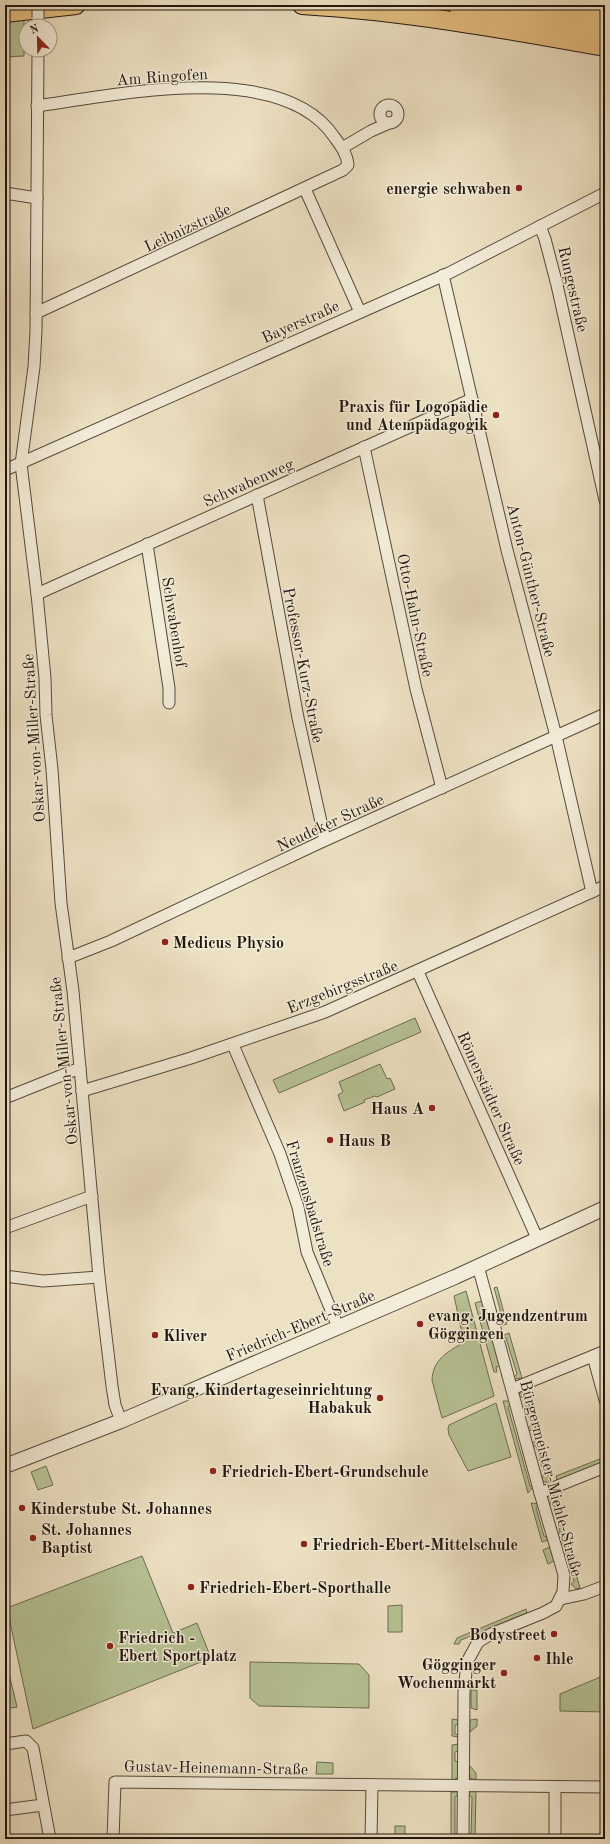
<svg xmlns="http://www.w3.org/2000/svg" width="610" height="1844" font-family="'Old Standard TT',serif">
  <style>
    .green { fill: #b7c395; stroke: #6c6c52 }
    .lines { fill: none; stroke-linecap: round; stroke-linejoin: round }
    .minor-casing { stroke: #55493c; stroke-width: 13 }
    .tertiary-casing { stroke: #55493c; stroke-width: 16 }
    .trunk-casing { stroke: #22160f; stroke-width: 20 }
    .minor { stroke: #f3ecd8; stroke-width: 11 }
    .tertiary { stroke: #f3ecd8; stroke-width: 14 }
    .trunk { stroke: #e6c082; stroke-width: 18 }
    .minor-bridge-casing { stroke: #55493c; stroke-width: 13; stroke-linecap: butt }
    .minor-bridge { stroke: #f3ecd8; stroke-width: 11 }
    .poi-dot { fill: #8f2418; stroke: #f3ecd8; stroke-width: 1.5 }
    .labels { text-anchor: middle; stroke-width: 3; stroke-linejoin: round; paint-order: stroke }
    .street-label { font-size: 16px; fill: #22160f; stroke: #f3ecd8 }
    .poi-label { font-size: 16px; font-weight: bold; fill: #22160f; stroke: #f3ecd8; text-anchor: start }
  </style>
  <rect width="100%" height="100%" fill="#ede1c3"/>
  <filter id="stains"><feTurbulence type="fractalNoise" baseFrequency=".005" numOctaves="4"/><feColorMatrix values="0 0 0 0 .2 0 0 0 0 .09 0 0 0 0 .02 0 0 0 .5 -.17"/></filter>
  <radialGradient id="worn" r=".72"><stop offset=".6" stop-color="#630" stop-opacity="0"/><stop offset="1" stop-color="#630" stop-opacity=".3"/></radialGradient>
  <g class="green">
    <polygon points="24,19 24,56 5,57 5,22"/>
    <polygon points="415,1018 421,1032 279,1093 273,1080"/>
    <polygon points="380,1064 387,1079 390,1078 395,1089 377,1097 375,1096 364,1100 365,1102 344,1111 338,1095 343,1092 339,1082"/>
    <polygon points="497,1287 507,1324 500,1326 500,1309 494,1288"/>
    <path d="M466,1291l28,105 -52,22 -10,-38c1,-21 16,-28 32,-38l-10,-46z"/>
    <polygon points="482,1301 500,1366 496,1367 497,1372 494,1372 475,1303"/>
    <polygon points="509,1333 522,1378 515,1379 514,1377 517,1374 506,1338 503,1338 502,1336"/>
    <polygon points="525,1390 536,1429 529,1431 528,1428 531,1425 523,1397 520,1397 519,1393"/>
    <polygon points="503,1401 510,1401 511,1405 508,1407 530,1486 533,1487 528,1493"/>
    <polygon points="496,1403 511,1457 468,1471 449,1435 448,1429 449,1425"/>
    <polygon points="539,1439 551,1482 543,1482 542,1477 544,1474 536,1446 533,1446 532,1443"/>
    <polygon points="605,1457 605,1462 557,1482 556,1476"/>
    <polygon points="46,1466 53,1485 38,1490 31,1472"/>
    <polygon points="553,1493 580,1588 576,1589 571,1584 574,1581 566,1553 563,1553 558,1534 560,1532 553,1504 549,1504 547,1496"/>
    <polygon points="531,1503 538,1504 539,1506 536,1508 544,1536 547,1537 548,1540 542,1542"/>
    <polygon points="550,1547 554,1561 548,1564 543,1550"/>
    <polygon points="142,1556 173,1633 197,1623 211,1658 33,1729 7,1608"/>
    <polygon points="402,1605 402,1632 388,1632 388,1606"/>
    <polygon points="526,1609 527,1613 461,1640 459,1644 454,1644 457,1638"/>
    <polygon points="5,1657 17,1707 5,1709"/>
    <polygon points="250,1662 359,1664 369,1675 369,1708 259,1706 250,1698"/>
    <polygon points="605,1675 605,1712 560,1711 560,1694"/>
    <polygon points="471,1690 477,1690 477,1710 471,1708"/>
    <polygon points="452,1719 459,1720 459,1724 455,1725 455,1734 459,1735 459,1737 452,1736"/>
    <polygon points="477,1719 477,1726 470,1732 470,1720"/>
    <polygon points="459,1744 459,1751 455,1752 455,1761 458,1762 458,1778 452,1780 452,1745"/>
    <polygon points="317,1762 333,1763 333,1774 316,1774"/>
    <polygon points="469,1765 476,1773 476,1780 470,1778"/>
    <polygon points="476,1791 475,1839 468,1839 471,1837 472,1797 469,1795 469,1792"/>
    <polygon points="451,1792 458,1792 458,1795 455,1797 455,1837 458,1839 451,1839"/>
    <rect x="395" y="1826" width="10" height="13"/>
  </g>
  <g class="lines">
    <g class="minor-casing">
      <g id="minor">
        <polyline points="38,50 36,331 34,367 21,464 37,594 45,678 46,715 52,769 61,903 73,991 99,1277 112,1386 115,1405 121,1421"/>
        <circle cx="389" cy="114" r="9"/>
        <polyline points="342,148 371,131 389,123"/>
        <polyline points="305,189 360,312"/>
        <polyline points="5,193 37,198"/>
        <polyline points="540,226 545,239 557,285 605,500"/>
        <polyline points="443,275 507,550 556,736 592,892"/>
        <path d="M36,313l307,-143 5,-5c-1,-11 -7,-19 -13,-27 -52,-80 -220,-43 -298,-32"/>
        <polyline points="364,447 416,689 442,788"/>
        <polyline points="5,470 449,273 605,193"/>
        <polyline points="257,495 298,718 325,840"/>
        <polyline points="147,544 169,688 169,703"/>
        <polyline points="37,594 472,399"/>
        <polyline points="68,958 111,941 319,843 605,714"/>
        <polyline points="418,972 537,1238"/>
        <polyline points="233,1045 280,1154 298,1207 307,1252 338,1327"/>
        <polyline points="82,1091 191,1058 325,1012 605,886"/>
        <polyline points="5,1098 80,1068"/>
        <polyline points="5,1228 92,1196"/>
        <polyline points="5,1276 43,1281 99,1277"/>
        <polyline points="593,1356 605,1400"/>
        <polyline points="512,1389 605,1351"/>
        <polyline points="540,1493 605,1467"/>
        <polyline points="561,1599 584,1594 605,1586"/>
        <polyline points="5,1744 26,1741 33,1748 50,1839"/>
        <polyline points="5,1810 43,1805"/>
        <polyline points="113,1839 115,1782 605,1787"/>
        <polyline points="371,1839 372,1785"/>
        <polyline points="463,1839 464,1692 467,1662 478,1642 491,1634 543,1613 556,1606 563,1592 564,1575 540,1493 478,1266"/>
        <polyline points="555,1839 555,1787"/>
      </g>
    </g>
    <g class="tertiary-casing">
      <polyline id="tertiary" points="5,1466 121,1421 455,1277 605,1208"/>
    </g>
    <g class="trunk-casing">
      <g id="trunk">
        <path d="M302,5c102,6 203,24 303,42"/>
        <polyline points="457,5 487,9 605,32"/>
        <polyline points="539,5 605,17"/>
        <polyline points="5,13 76,5"/>
      </g>
    </g>
    <use href="#minor" class="minor"/>
    <use href="#tertiary" class="tertiary"/>
    <use href="#trunk" class="trunk"/>
    <g class="minor-bridge-casing">
      <polyline id="minor-bridge" points="38,5 38,18"/>
    </g>
    <use href="#minor-bridge" class="minor-bridge"/>
  </g>
  <g class="poi-dot">
    <circle cx="519" cy="188" r="4"/>
    <circle cx="496" cy="415" r="4"/>
    <circle cx="165" cy="942" r="4"/>
    <circle cx="432" cy="1108" r="4"/>
    <circle cx="330" cy="1140" r="4"/>
    <circle cx="420" cy="1324" r="4"/>
    <circle cx="155" cy="1335" r="4"/>
    <circle cx="380" cy="1398" r="4"/>
    <circle cx="213" cy="1471" r="4"/>
    <circle cx="22" cy="1508" r="4"/>
    <circle cx="33" cy="1538" r="4"/>
    <circle cx="304" cy="1544" r="4"/>
    <circle cx="191" cy="1587" r="4"/>
    <circle cx="554" cy="1634" r="4"/>
    <circle cx="110" cy="1646" r="4"/>
    <circle cx="537" cy="1658" r="4"/>
    <circle cx="504" cy="1673" r="4"/>
  </g>
  <g class="labels">
    <g class="street-label">
      <text transform="translate(162 76) rotate(-4)" y="6">Am Ringofen</text>
      <text transform="translate(187 227) rotate(-25)" y="6">Leibnizstraße</text>
      <text transform="translate(574 289) rotate(77)" y="6">Rungestraße</text>
      <text transform="translate(300 321) rotate(-24)" y="6">Bayerstraße</text>
      <text transform="translate(248 482) rotate(-24)" y="6">Schwabenweg</text>
      <text transform="translate(532 580) rotate(76)" y="6">Anton-Günther-Straße</text>
      <text transform="translate(416 615) rotate(78)" y="6">Otto-Hahn-Straße</text>
      <text transform="translate(175 622) rotate(81)" y="6">Schwabenhof</text>
      <text transform="translate(304 665) rotate(79)" y="6">Professor-Kurz-Straße</text>
      <text transform="translate(33 738) rotate(-94)" y="6">Oskar-von-Miller-Straße</text>
      <text transform="translate(330 822) rotate(-25)" y="6">Neudeker Straße</text>
      <text transform="translate(342 986) rotate(-22)" y="6">Erzgebirgsstraße</text>
      <text transform="translate(63 1061) rotate(-96)" y="6">Oskar-von-Miller-Straße</text>
      <text transform="translate(492 1098) rotate(66)" y="6">Römerstädter Straße</text>
      <text transform="translate(311 1203) rotate(73)" y="6">Franzensbadstraße</text>
      <text transform="translate(300 1325) rotate(-23)" y="6">Friedrich-Ebert-Straße</text>
      <text transform="translate(552 1478) rotate(75)" y="6">Bürgermeister-Miehle-Straße</text>
      <text transform="translate(216 1767) rotate(1)" y="6">Gustav-Heinemann-Straße</text>
    </g>
    <g class="poi-label">
      <text x="511" y="194" text-anchor="end">energie schwaben</text>
      <text x="488" y="412" text-anchor="end">Praxis für Logopädie<tspan x="488" dy="18">und Atempädagogik</tspan></text>
      <text x="173" y="948">Medicus Physio</text>
      <text x="424" y="1114" text-anchor="end">Haus A</text>
      <text x="338" y="1146">Haus B</text>
      <text x="428" y="1321">evang. Jugendzentrum<tspan x="428" dy="18">Göggingen</tspan></text>
      <text x="163" y="1341">Kliver</text>
      <text x="372" y="1395" text-anchor="end">Evang. Kindertageseinrichtung<tspan x="372" dy="18">Habakuk</tspan></text>
      <text x="221" y="1477">Friedrich-Ebert-Grundschule</text>
      <text x="30" y="1514">Kinderstube St. Johannes</text>
      <text x="41" y="1535">St. Johannes<tspan x="41" dy="18">Baptist</tspan></text>
      <text x="312" y="1550">Friedrich-Ebert-Mittelschule</text>
      <text x="199" y="1593">Friedrich-Ebert-Sporthalle</text>
      <text x="546" y="1640" text-anchor="end">Bodystreet</text>
      <text x="118" y="1643">Friedrich -<tspan x="118" dy="18">Ebert Sportplatz</tspan></text>
      <text x="545" y="1664">Ihle</text>
      <text x="496" y="1670" text-anchor="end">Gögginger<tspan x="496" dy="18">Wochenmarkt</tspan></text>
    </g>
  </g>
  <rect width="610" height="1844" fill="none" stroke="#ede1c3" stroke-width="20"/>
  <rect x="6" y="6" width="598" height="1832" fill="none" stroke="#22160f" stroke-width="2"/>
  <rect x="10" y="10" width="590" height="1824" fill="none" stroke="#22160f"/>
  <g transform="translate(38 38) rotate(337)"><circle r="19" fill="#f3ecd8" stroke="#9f9688"/>
  <path d="M0-3L7 15L0 10L-7 15Z" fill="#8f2418"/>
  <text y="-6" font-size="11" font-weight="bold" text-anchor="middle" fill="#22160f">N</text>
  </g>
  <rect width="100%" height="100%" filter="url(#stains)"/>
  <rect width="100%" height="100%" fill="url(#worn)"/>
</svg>
